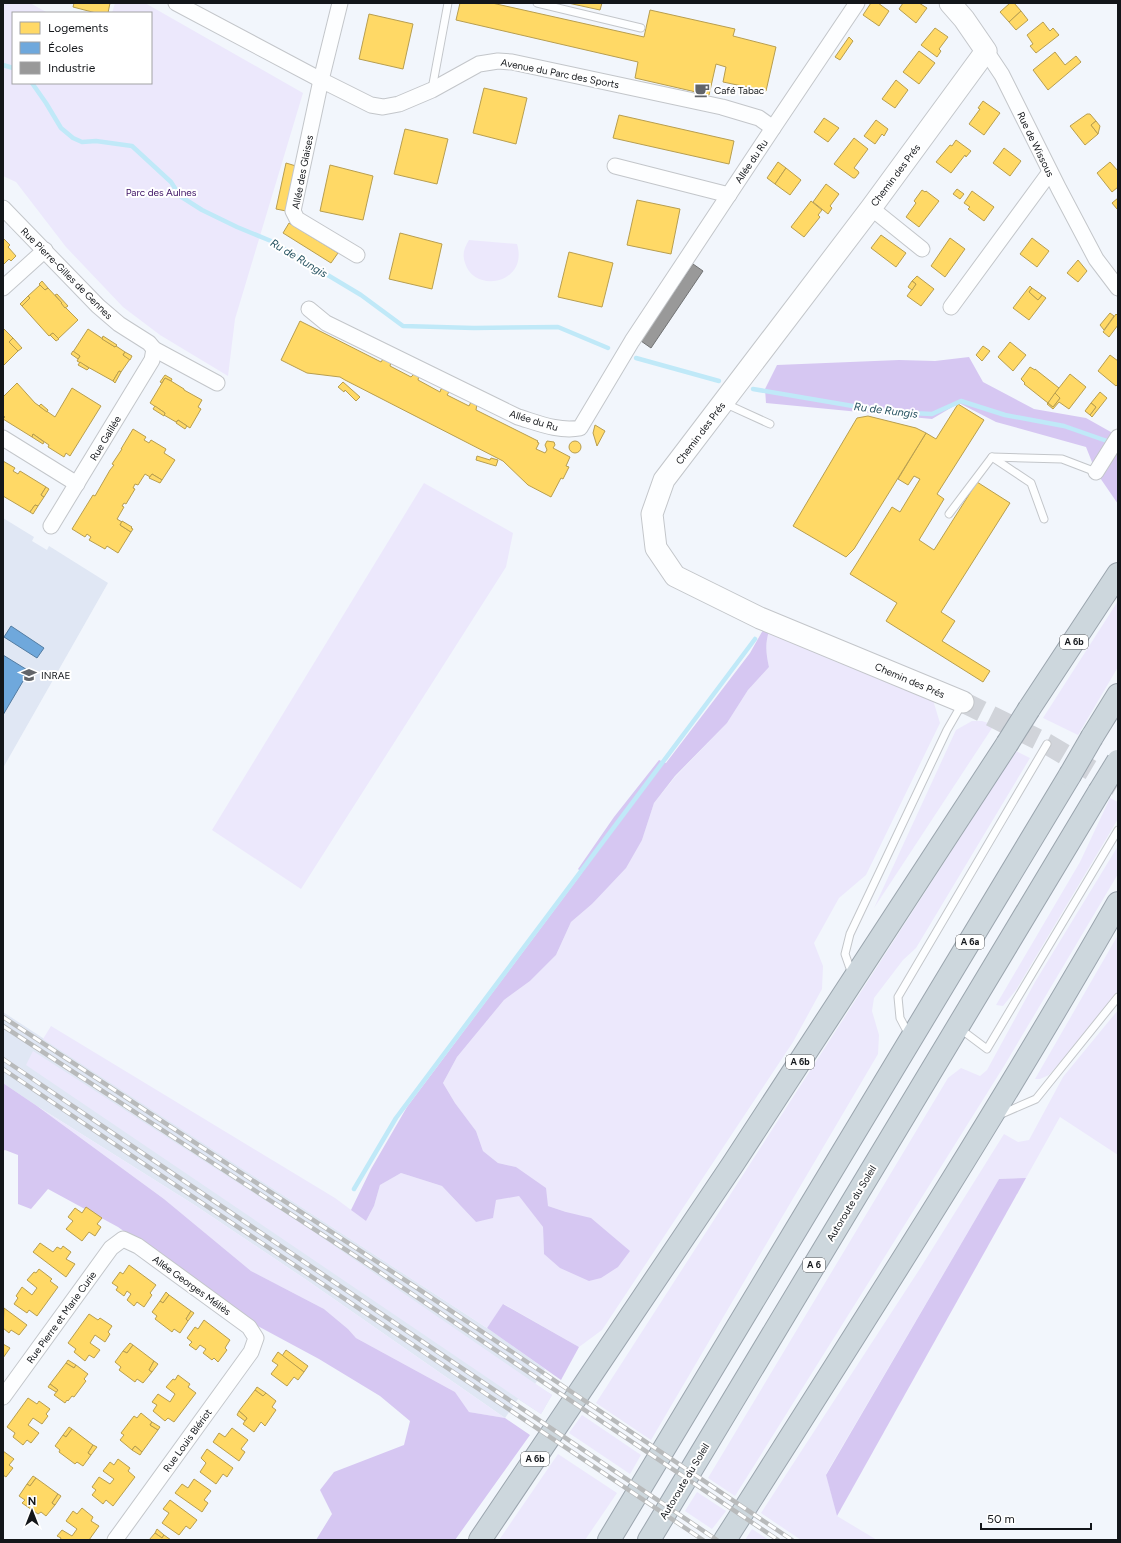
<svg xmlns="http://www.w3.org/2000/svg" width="1121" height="1543" font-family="Figtree,sans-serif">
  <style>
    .built { fill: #e0e7f4 }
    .green { fill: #ece8fc }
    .forest { fill: #d6c7f2 }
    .homes { fill: #ffd966; stroke: #b89e4f }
    .schools { fill: #6fa8dc; stroke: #537ca2 }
    .industry { fill: #999; stroke: #717273 }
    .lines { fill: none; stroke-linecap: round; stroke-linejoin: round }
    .stream { stroke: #c0e9f8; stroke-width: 4.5 }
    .secondary-tunnel { stroke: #d1d4da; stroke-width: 21; stroke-dasharray: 21 10; stroke-linecap: butt }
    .lane-casing { stroke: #c3c6ca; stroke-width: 9 }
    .street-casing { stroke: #c3c6ca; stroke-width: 17 }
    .secondary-casing { stroke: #c3c6ca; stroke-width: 23 }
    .highway-casing { stroke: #9ba5ae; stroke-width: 24 }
    .lane { stroke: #fdfeff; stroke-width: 7 }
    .street { stroke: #fdfeff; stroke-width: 15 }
    .secondary { stroke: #fdfeff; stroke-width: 21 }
    .highway { stroke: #cdd7dd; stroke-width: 22 }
    .rail-casing { stroke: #b8babb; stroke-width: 4.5 }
    .rail { stroke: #fff; stroke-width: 3; stroke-dasharray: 9; stroke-linecap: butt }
    .highway-bridge-casing { stroke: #9ba5ae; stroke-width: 24; stroke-linecap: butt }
    .highway-bridge { stroke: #cdd7dd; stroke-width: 22 }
    .labels { text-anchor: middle; stroke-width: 4; stroke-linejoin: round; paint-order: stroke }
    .shield { fill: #fff; stroke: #5a5c5f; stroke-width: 1 }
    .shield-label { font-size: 9px; font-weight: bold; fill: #13161a }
    .street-label { font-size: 10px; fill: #13161a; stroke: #fff }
    .poi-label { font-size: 10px; fill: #13161a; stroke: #fff; text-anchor: start }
    .park-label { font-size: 10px; fill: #3c1063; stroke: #fff }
    .water-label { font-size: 11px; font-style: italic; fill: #255260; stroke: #fff }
  </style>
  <rect width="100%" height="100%" fill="#f2f6fc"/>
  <g class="built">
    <polygon points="3,518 34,537 32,541 47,550 49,546 108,583 3,768"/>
    <polygon points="3,1012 487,1328 545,1369 535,1384 552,1395 541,1414 518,1399 505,1418 308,1281 196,1206 37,1106 3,1083"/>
  </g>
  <g class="green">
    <polygon points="3,3 30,3 48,13 13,13 13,83 151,83 151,13 112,13 115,3 145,3 303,93 235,319 228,376 160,335 123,307 66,247 16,182 3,176"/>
    <path d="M469,240l48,4c12,40 -43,50 -52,19 -3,-9 -1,-15 4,-23z"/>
    <polygon points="424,483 513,533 506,567 301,889 212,830"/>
    <polygon points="1118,601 1118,667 1078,735 1043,718"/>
    <path d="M769,631l164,69 7,23 -74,152 -27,23 -25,45 9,23 -1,23 -29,53 -191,288 -23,17 -75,-43 -17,24 -444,-289 8,-13 284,172 31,23 8,-15 6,-21 21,-12 41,13 34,36 20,-22 23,-5 24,32 1,27 22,-42 -18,-6 -32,-39 -18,-4 -15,-12 -7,-20 -21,-28 -12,-20 14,-26 47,-57 26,-19 26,-26 15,-33 21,-18 50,-64 12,-37 21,-26 52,-54 21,-33 21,-23c-3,-13 -4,-23 0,-36z"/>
    <polygon points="972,721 982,721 994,725 874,908 956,730"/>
    <polygon points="1016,751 1030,758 916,948 903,960 874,998 872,1011 879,1035 878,1054 651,1440 596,1403"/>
    <polygon points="1110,798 1118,802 1118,819 1016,990 1003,1006 996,1005 1080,862"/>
    <polygon points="1118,846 1118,874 1004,1066 735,1496 708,1478 948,1078 961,1068 980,1076 987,1070 1035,982"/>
    <polygon points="1118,935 1118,991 1077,1043 1049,1075 1040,1079 1035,1079"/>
    <polygon points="1118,1010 1118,1155 1060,1117 1026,1178 999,1179 826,1474 837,1516 877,1540 801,1540 761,1513 921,1267 1004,1134 1018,1142 1029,1140 1063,1077"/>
    <polygon points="33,1051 311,1230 552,1395 541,1414 26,1065"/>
    <polygon points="37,1106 196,1206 308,1281 505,1418 469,1412 455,1392 356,1338 348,1329 324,1309 251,1271 164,1199"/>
    <polygon points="582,1415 641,1455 630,1474 569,1433"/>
    <polygon points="558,1454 617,1493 585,1540 499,1540"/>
    <polygon points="697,1492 726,1511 712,1529 685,1511"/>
    <polygon points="752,1529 769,1540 745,1540"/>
  </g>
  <g class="forest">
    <polygon points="969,357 983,382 1034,409 1086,418 1118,436 1118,504 1096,472 1086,447 996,422 959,403 932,419 766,403 765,389 777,365 899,360 935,361"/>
    <path d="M763,630l6,1c-4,13 -3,22 0,36l-21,23 -21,33 -52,53 -21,27 -12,37 -16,28 -34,36 -21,18 -15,33 -26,26 -26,19 -47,57 -14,26 12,20 21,28 7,20 15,12 18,4 30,21 2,18 18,6 25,6 39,33 -12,16 -17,11 -12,3 -29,-13 -16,-14 -1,-27 -24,-31 -23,4 -3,18 -17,4 -34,-36 -41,-13 -21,12 -6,21 -8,15 -15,-11 20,-41 36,-62 175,-234 -4,-4 36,-52 45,-57 7,3 84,-110z"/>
    <polygon points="3,1083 37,1106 164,1199 251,1271 324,1309 348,1329 356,1338 455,1392 469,1412 505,1418 530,1435 455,1540 316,1540 332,1514 320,1490 334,1472 404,1445 410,1421 380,1396 319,1359 254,1324 118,1227 48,1189 31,1209 18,1204 18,1155 5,1150 3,1151"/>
    <polygon points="1026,1178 837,1516 826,1475 999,1179"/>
    <polygon points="503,1304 579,1347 561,1380 487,1328"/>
  </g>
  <g class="homes">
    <polygon points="74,3 110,3 108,13 96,13 73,7"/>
    <polygon points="460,3 492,3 644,37 650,10 735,29 733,36 776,47 766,91 723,82 726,67 716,64 709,95 635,78 638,62 456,20"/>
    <polygon points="568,3 602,3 600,10"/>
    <polygon points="871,3 878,3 889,11 879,26 863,15"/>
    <polygon points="903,3 919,3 927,8 916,23 899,9"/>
    <polygon points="1010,3 1014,3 1021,11 1009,22 1000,12"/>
    <polygon points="1021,11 1028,20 1016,30 1009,22"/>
    <polygon points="369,14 413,24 403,69 359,59"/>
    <polygon points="1043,22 1050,31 1053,28 1059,35 1036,53 1030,46 1033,44 1027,35"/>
    <polygon points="935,28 948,37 939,49 941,51 937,57 921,45"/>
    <polygon points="849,37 853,41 840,60 835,57"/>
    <polygon points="919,51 935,63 919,84 903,72"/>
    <polygon points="1055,52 1065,65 1076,56 1081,62 1048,90 1033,70"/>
    <polygon points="896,80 908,90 895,108 882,99"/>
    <polygon points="484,88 527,98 516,144 473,133"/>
    <polygon points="983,101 1000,113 984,135 969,124 980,109 978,108"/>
    <polygon points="1087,114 1090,114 1096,121 1091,125 1098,134 1085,145 1070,126"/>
    <polygon points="619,115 734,141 729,164 613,138"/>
    <polygon points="824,118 839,128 828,142 814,132"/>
    <polygon points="876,120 888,129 884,136 882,134 875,144 864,136"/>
    <polygon points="1096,121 1100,126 1098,134 1091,125"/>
    <polygon points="405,129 448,139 437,184 394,174"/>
    <polygon points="854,138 868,149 854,168 858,171 859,173 855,178 853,178 834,164"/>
    <polygon points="956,140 971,151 966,157 965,155 951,173 936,162 950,145 952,146"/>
    <polygon points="1004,148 1021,161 1010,176 993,163"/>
    <polygon points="778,162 786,168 775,184 767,178"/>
    <polygon points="1110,162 1118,171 1118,187 1112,192 1097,173"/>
    <polygon points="286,163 296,166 286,211 276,209"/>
    <polygon points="330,165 373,176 363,220 320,211"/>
    <polygon points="786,168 801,180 790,195 775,184"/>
    <polygon points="826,184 839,194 830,206 832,208 828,214 813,202"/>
    <polygon points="957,189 964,194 960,199 953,194"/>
    <polygon points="922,190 925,192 926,191 939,201 919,227 906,217 916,203 914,201"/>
    <polygon points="972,191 994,207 984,221 968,209 970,207 964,203"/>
    <polygon points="1118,198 1118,208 1117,209 1112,203"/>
    <polygon points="637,200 680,209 671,254 627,245"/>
    <polygon points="811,201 822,210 818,215 820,217 804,237 791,227"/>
    <polygon points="289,223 338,253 331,263 283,233"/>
    <polygon points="400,233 442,244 432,289 389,279"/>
    <polygon points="881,235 906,253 896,267 871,248"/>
    <polygon points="3,238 10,245 8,247 16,256 11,261 9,259 3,265"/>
    <polygon points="950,238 965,249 945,277 931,266"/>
    <polygon points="1032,238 1049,251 1037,267 1020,254"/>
    <polygon points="569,252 613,263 602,307 558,297"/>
    <polygon points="1078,260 1087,271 1078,282 1067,273"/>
    <polygon points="917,276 934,289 921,306 907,296 916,284 912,281"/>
    <polygon points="42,281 48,288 45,290 39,284"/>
    <polygon points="912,281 916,284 912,290 908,287"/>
    <polygon points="40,285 45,290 48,288 62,303 61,303 78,320 58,339 53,333 49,336 22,306 30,298 28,296"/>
    <polygon points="1030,286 1032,288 1029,292 1038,300 1042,295 1046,298 1029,320 1013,308"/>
    <polygon points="1032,288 1042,295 1038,300 1029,292"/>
    <polygon points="57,294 68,306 65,308 61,303 62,303 55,295"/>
    <polygon points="28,296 30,298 22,306 20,304"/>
    <polygon points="1110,313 1114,316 1104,330 1100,325"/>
    <polygon points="1116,314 1118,316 1118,325 1109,337 1103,332"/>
    <polygon points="300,321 381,362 383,359 391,362 390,366 411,377 415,373 419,375 418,380 440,392 441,389 445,388 447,389 449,392 447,395 469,406 471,402 477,404 476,410 538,441 537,442 539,443 536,449 545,453 547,450 545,445 547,441 554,442 555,445 553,448 570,457 566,466 569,467 563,479 561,478 551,497 528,485 503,461 345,380 340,377 307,373 281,360"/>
    <polygon points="3,328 13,338 9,342 18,351 3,366"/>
    <polygon points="88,329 115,347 116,346 125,352 123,355 130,359 121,372 119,371 113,381 77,361 80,356 73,352"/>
    <polygon points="53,333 59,339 56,341 50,335"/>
    <polygon points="103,336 117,345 115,347 102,339"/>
    <polygon points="13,338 22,348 18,351 9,342"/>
    <polygon points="1010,342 1026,355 1013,371 998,357"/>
    <polygon points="983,346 990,351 982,361 976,355"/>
    <polygon points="73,351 80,356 78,359 71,354"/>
    <polygon points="125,352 132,356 130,360 123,355"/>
    <polygon points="1110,355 1118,361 1118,384 1116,386 1098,371"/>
    <polygon points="80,362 89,368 87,370 78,365"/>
    <polygon points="1030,367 1035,370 1035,369 1059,388 1048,403 1024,384 1025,383 1021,379"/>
    <polygon points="119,371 121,372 115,383 113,381"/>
    <polygon points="1070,374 1086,387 1069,409 1059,402 1053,409 1047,404 1048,403 1053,407 1060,398 1055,393"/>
    <polygon points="165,375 172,379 171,381 165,378 162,383 160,382"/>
    <polygon points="165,378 171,381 184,389 184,390 202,400 198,407 201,409 190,428 178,420 176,422 164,415 165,413 150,403"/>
    <polygon points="343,382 360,397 356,401 345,390 344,392 338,387"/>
    <polygon points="17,383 35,403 55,417 72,388 101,406 70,456 66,453 64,457 48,447 49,445 33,434 32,437 3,419 5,417 3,415 3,397"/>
    <polygon points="1100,392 1107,398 1092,417 1090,415 1096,407 1091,403"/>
    <polygon points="1055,393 1060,398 1053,407 1048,403"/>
    <polygon points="1091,403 1096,407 1090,415 1085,411"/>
    <polygon points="41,404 48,410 47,412 39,406"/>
    <polygon points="958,404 984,420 937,494 944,499 919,540 934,550 977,482 1010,503 941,612 955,621 942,641 990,671 983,682 886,621 897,603 850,574 892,507 900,512 920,479 914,476 908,485 898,479 926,433 936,439"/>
    <polygon points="155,406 165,413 164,416 153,409"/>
    <polygon points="868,416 916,428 926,433 854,549 846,557 793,526 857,418"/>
    <polygon points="178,420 187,426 185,429 176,423"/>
    <polygon points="595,425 605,431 597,446 593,433"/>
    <polygon points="133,429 146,437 144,440 149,443 151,440 166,449 164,453 175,460 162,480 152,474 150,477 145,474 138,485 135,484 133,488 135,489 126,504 124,503 122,506 124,507 117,519 122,522 120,525 131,532 118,553 107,546 105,549 89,540 91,537 87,534 85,537 72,529 93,495 95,496 110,470 114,465 112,464 122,449 121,449"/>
    <polygon points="33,434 44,442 43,444 32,437"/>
    <circle cx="575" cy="447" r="6"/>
    <polygon points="477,456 490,460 491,458 498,460 496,466 476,460"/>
    <polygon points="3,461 15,468 13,471 18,474 20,471 46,487 41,495 44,497 38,506 35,505 30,512 3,496"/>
    <polygon points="152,474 162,480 160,483 149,478"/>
    <polygon points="46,487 49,489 44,497 41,495"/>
    <polygon points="35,505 38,506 33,514 30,512"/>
    <polygon points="122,521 132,527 131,528 133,529 131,532 120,525"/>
    <polygon points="86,1207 102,1218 97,1224 101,1227 95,1236 89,1232 82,1241 66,1229 73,1221 68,1217 75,1208 82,1213"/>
    <polygon points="40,1243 53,1252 57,1247 61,1249 63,1246 71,1252 66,1259 75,1264 66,1277 33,1252"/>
    <polygon points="129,1265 156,1285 150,1293 152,1295 144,1307 137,1302 134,1306 127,1300 131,1294 127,1291 124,1296 116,1290 118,1287 112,1283 120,1272 123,1274"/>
    <polygon points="39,1269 52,1279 50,1281 58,1287 37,1316 29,1310 27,1313 14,1304 18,1298 16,1296 22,1287 32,1295 37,1288 27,1280 34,1272 36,1273"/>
    <polygon points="166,1292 169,1295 163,1303 160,1301"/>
    <polygon points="169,1295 191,1311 186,1319 188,1321 180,1333 174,1329 172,1332 155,1319 157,1316 152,1312 160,1301 163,1303"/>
    <polygon points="4,1308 27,1325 19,1335 11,1330 9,1333 3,1328"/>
    <polygon points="191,1311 194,1313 188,1321 186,1319"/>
    <polygon points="89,1314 98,1320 100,1318 112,1326 108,1332 110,1334 105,1342 95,1335 90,1343 100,1350 94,1358 89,1355 85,1361 74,1352 76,1349 68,1343"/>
    <polygon points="204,1320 230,1340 225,1348 227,1350 218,1362 214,1358 212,1360 203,1353 206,1349 200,1345 196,1350 189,1345 192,1342 187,1338 195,1327 198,1329"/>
    <polygon points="130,1343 133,1345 127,1353 123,1351"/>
    <polygon points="3,1344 10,1348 3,1358"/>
    <polygon points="133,1345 154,1361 149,1370 152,1372 143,1383 137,1379 135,1382 119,1370 121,1367 115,1362 123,1351 127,1353"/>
    <polygon points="286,1350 308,1366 304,1372 282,1356"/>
    <polygon points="278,1352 304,1372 298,1380 294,1377 287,1386 271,1374 278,1365 272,1361"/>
    <polygon points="68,1360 76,1365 74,1368 66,1363"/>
    <polygon points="154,1361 158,1364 152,1372 149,1370"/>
    <polygon points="66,1363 74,1368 76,1365 88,1374 84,1379 86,1381 74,1397 72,1396 68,1401 67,1400 65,1403 54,1395 58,1390 50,1384"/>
    <polygon points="178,1375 190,1384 188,1387 196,1393 174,1422 168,1418 165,1421 153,1411 157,1405 152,1402 158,1394 170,1402 175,1394 166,1387 173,1379 175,1380"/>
    <polygon points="50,1384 58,1390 56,1392 48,1387"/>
    <polygon points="257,1387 266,1393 263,1396 255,1390"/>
    <polygon points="255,1390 263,1396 266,1393 276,1401 272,1407 276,1410 265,1426 261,1422 254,1432 243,1424 247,1418 239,1411"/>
    <polygon points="28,1398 37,1404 39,1401 50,1409 46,1414 48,1416 42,1424 33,1418 28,1425 39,1433 31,1443 27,1440 23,1445 13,1437 15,1433 7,1427"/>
    <polygon points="239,1411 247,1418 245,1421 237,1415"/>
    <polygon points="141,1413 152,1422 150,1425 158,1430 142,1452 135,1446 132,1450 120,1440 124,1435 121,1433 134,1416 137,1418"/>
    <polygon points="152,1422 160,1427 158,1430 150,1425"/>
    <polygon points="69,1427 72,1429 66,1437 63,1435"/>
    <polygon points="232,1428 248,1440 241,1449 245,1452 239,1461 213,1442 219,1433 225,1437"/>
    <polygon points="72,1429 93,1445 88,1453 91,1455 83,1466 77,1462 75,1464 59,1452 60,1450 55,1446 63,1435 66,1437"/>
    <polygon points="93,1445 97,1447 91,1455 88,1453"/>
    <polygon points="135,1446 142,1452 140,1455 132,1450"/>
    <polygon points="207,1449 233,1468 227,1477 223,1474 216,1484 200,1472 206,1463 201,1458"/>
    <polygon points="3,1451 14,1459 9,1465 13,1468 6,1477 3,1475"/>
    <polygon points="118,1459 130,1468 128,1471 135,1477 113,1506 106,1500 103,1504 92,1495 96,1490 92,1487 99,1477 110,1484 114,1479 103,1471 110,1462 114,1465"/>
    <polygon points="33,1476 36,1478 30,1486 27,1484"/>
    <polygon points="36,1478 58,1494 52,1503 55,1505 46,1516 41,1512 38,1514 22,1503 25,1500 19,1496 27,1484 30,1486"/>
    <polygon points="194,1479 211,1491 204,1500 208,1503 202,1512 175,1493 182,1484 188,1488"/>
    <polygon points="58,1494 61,1496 55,1505 52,1503"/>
    <polygon points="170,1500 197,1520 190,1529 186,1526 179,1535 162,1523 169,1513 163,1509"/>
    <polygon points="82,1508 93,1517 91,1521 99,1526 89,1540 60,1540 61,1538 57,1536 62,1530 72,1536 77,1529 66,1521 73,1511 77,1514"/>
    <polygon points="157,1529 164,1535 162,1538 155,1533"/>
    <polygon points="155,1533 162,1538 164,1535 171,1540 149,1540"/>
  </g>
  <g class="schools">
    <polygon points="11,626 44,648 37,658 4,637"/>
    <polygon points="3,655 29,671 3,715"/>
  </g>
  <polygon class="industry" points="693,264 703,271 651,348 641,341"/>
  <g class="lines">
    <g class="stream">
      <polyline points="3,65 13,68"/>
      <polyline points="32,83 46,103 61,128 73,138 82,142 96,141 132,146 171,182 180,196 202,210 237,227 271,241 361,295 403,326 474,328 558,327 608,348"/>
      <polyline points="636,358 719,381"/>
      <polyline points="753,389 888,412 932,414 961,401 1005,415 1064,426 1107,441"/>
      <polyline points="354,1189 396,1118 755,639"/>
    </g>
    <polyline class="secondary-tunnel" points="963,702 1047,744 1118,786"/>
    <g class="lane-casing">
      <g id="lane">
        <polyline points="537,3 641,28"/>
        <polyline points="432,89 448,3"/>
        <polyline points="724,403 770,424"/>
        <polyline points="992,457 1031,483 1044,519"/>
        <polyline points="949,514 992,457 1062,459 1096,472"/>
        <polyline points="852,974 845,954 850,934 947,730 962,704"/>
        <polyline points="959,1028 987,1049 1118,830"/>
        <polyline points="909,1035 900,1018 898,997 1047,744"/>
        <polyline points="999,1115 1036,1099 1118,997"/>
      </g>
    </g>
    <g class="street-casing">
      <g id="street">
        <polyline points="176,3 321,80 371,105 383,107 399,104 432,90 479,64 498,61 512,62 722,107 759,118 773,128 857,3"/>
        <polyline points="340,3 321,80 293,211 297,219 357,255"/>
        <polyline points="986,51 1002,75 1059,189 1096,259 1118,288"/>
        <polyline points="615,166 729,195"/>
        <polyline points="3,208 98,306 119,324 149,343 154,349 217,383"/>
        <polyline points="871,208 922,249"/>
        <polyline points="3,288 45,250"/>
        <polyline points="951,307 1050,172"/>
        <path d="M309,309l17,14 192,94c20,6 41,15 62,11l52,-87 141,-213"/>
        <polyline points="3,438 77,484"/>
        <polyline points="1096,472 1118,437"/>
        <polyline points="51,526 152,360 154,349"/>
        <polyline points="3,1397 111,1248 123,1239 138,1246 249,1327 256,1338 251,1352 115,1540"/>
      </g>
    </g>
    <g class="secondary-casing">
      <polyline id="secondary" points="950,3 964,19 986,51 871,208 664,480 652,514 656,548 675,576 760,618 963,702"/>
    </g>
    <g class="highway-casing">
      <g id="highway">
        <polyline points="1029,709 1118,574"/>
        <polyline points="1092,737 1118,695"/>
        <polyline points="480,1540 733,1164 1007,744"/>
        <polyline points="609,1540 1070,775"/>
        <polyline points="649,1540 1099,792"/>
        <path d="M725,1540c134,-211 269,-421 393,-637"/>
      </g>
    </g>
    <use href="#lane" class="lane"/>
    <use href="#street" class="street"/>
    <use href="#secondary" class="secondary"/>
    <use href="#highway" class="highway"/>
    <g class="rail-casing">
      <g id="rail">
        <polyline points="3,1017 414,1286 792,1540"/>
        <polyline points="3,1026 366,1263 778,1540"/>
        <polyline points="3,1059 717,1540"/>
        <polyline points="3,1069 703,1540"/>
      </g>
    </g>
    <use href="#rail" class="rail"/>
    <g class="highway-bridge-casing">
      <g id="highway-bridge">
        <polyline points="1007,744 1029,709"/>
        <polyline points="1070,775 1092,737"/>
        <polyline points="1099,792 1118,761"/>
      </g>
    </g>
    <use href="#highway-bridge" class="highway-bridge"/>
  </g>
  <defs>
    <g id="cafe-bare" transform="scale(1.2)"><path d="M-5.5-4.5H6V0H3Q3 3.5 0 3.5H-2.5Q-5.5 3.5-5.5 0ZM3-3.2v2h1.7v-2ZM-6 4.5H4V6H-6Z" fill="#616469" stroke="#fff" stroke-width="2.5" paint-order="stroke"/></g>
    <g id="university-bare" transform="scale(1.2)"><path d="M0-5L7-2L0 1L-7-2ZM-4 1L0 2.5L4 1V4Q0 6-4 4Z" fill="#616469" stroke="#fff" stroke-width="2.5" paint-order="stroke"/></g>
  </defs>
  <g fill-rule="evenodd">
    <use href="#cafe-bare" x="702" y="90"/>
    <use href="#university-bare" x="29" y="675"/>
  </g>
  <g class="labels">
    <g class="shield">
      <rect x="1060" y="635" width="28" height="14" rx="3"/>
      <rect x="956" y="935" width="28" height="14" rx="3"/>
      <rect x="786" y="1055" width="28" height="14" rx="3"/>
      <rect x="803" y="1258" width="22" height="14" rx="3"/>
      <rect x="521" y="1452" width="28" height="14" rx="3"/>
    </g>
    <g class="shield-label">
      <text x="1074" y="645">A 6b</text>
      <text x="970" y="945">A 6a</text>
      <text x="800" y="1065">A 6b</text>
      <text x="814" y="1268">A 6</text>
      <text x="535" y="1462">A 6b</text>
    </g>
    <g class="street-label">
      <text transform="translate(560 73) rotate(11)" y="4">Avenue du Parc des Sports</text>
      <text transform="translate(1036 144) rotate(64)" y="4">Rue de Wissous</text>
      <text transform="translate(751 161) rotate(-56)" y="4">Allée du Ru</text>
      <text transform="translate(302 172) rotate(-79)" y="4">Allée des Glaises</text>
      <text transform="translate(895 175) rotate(-53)" y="4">Chemin des Prés</text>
      <text transform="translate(67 273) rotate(45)" y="4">Rue Pierre-Gilles de Gennes</text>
      <text transform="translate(534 420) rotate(17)" y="4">Allée du Ru</text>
      <text transform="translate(700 433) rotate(-53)" y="4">Chemin des Prés</text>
      <text transform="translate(105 438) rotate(-59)" y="4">Rue Galilée</text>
      <text transform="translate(910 680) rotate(23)" y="4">Chemin des Prés</text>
      <text transform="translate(851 1203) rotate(-59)" y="4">Autoroute du Soleil</text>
      <text transform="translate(192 1285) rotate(36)" y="4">Allée Georges Méliès</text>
      <text transform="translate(61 1317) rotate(-54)" y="4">Rue Pierre et Marie Curie</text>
      <text transform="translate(187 1440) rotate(-54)" y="4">Rue Louis Blériot</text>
      <text transform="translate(684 1481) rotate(-59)" y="4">Autoroute du Soleil</text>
    </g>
    <g class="poi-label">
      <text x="714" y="94">Café Tabac</text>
      <text x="41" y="679">INRAE</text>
    </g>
    <g class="park-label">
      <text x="161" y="196">Parc des Aulnes</text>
    </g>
    <g class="water-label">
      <text transform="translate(299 258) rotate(31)" y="4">Ru de Rungis</text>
      <text transform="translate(886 410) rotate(7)" y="4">Ru de Rungis</text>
    </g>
  </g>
  <rect width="1121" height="1543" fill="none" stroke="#13161a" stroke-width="8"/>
  <rect x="12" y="12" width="140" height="72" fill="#ffffff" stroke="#a1a2a3"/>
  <rect x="20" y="22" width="20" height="12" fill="#ffd966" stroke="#a1a2a3"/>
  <text x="48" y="32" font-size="12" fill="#13161a">Logements</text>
  <rect x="20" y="42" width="20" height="12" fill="#6fa8dc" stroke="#a1a2a3"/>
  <text x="48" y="52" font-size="12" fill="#13161a">Écoles</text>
  <rect x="20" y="62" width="20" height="12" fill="#999999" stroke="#a1a2a3"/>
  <text x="48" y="72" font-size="12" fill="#13161a">Industrie</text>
  <g transform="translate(32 1511)" stroke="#ffffff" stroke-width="3" paint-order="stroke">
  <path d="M0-3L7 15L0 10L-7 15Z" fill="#13161a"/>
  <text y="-6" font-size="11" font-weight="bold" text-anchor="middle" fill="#13161a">N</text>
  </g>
  <path d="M981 1523v6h110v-6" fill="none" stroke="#13161a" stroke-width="2"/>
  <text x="987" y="1523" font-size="12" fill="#13161a" stroke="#ffffff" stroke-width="3" paint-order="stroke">50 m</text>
</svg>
